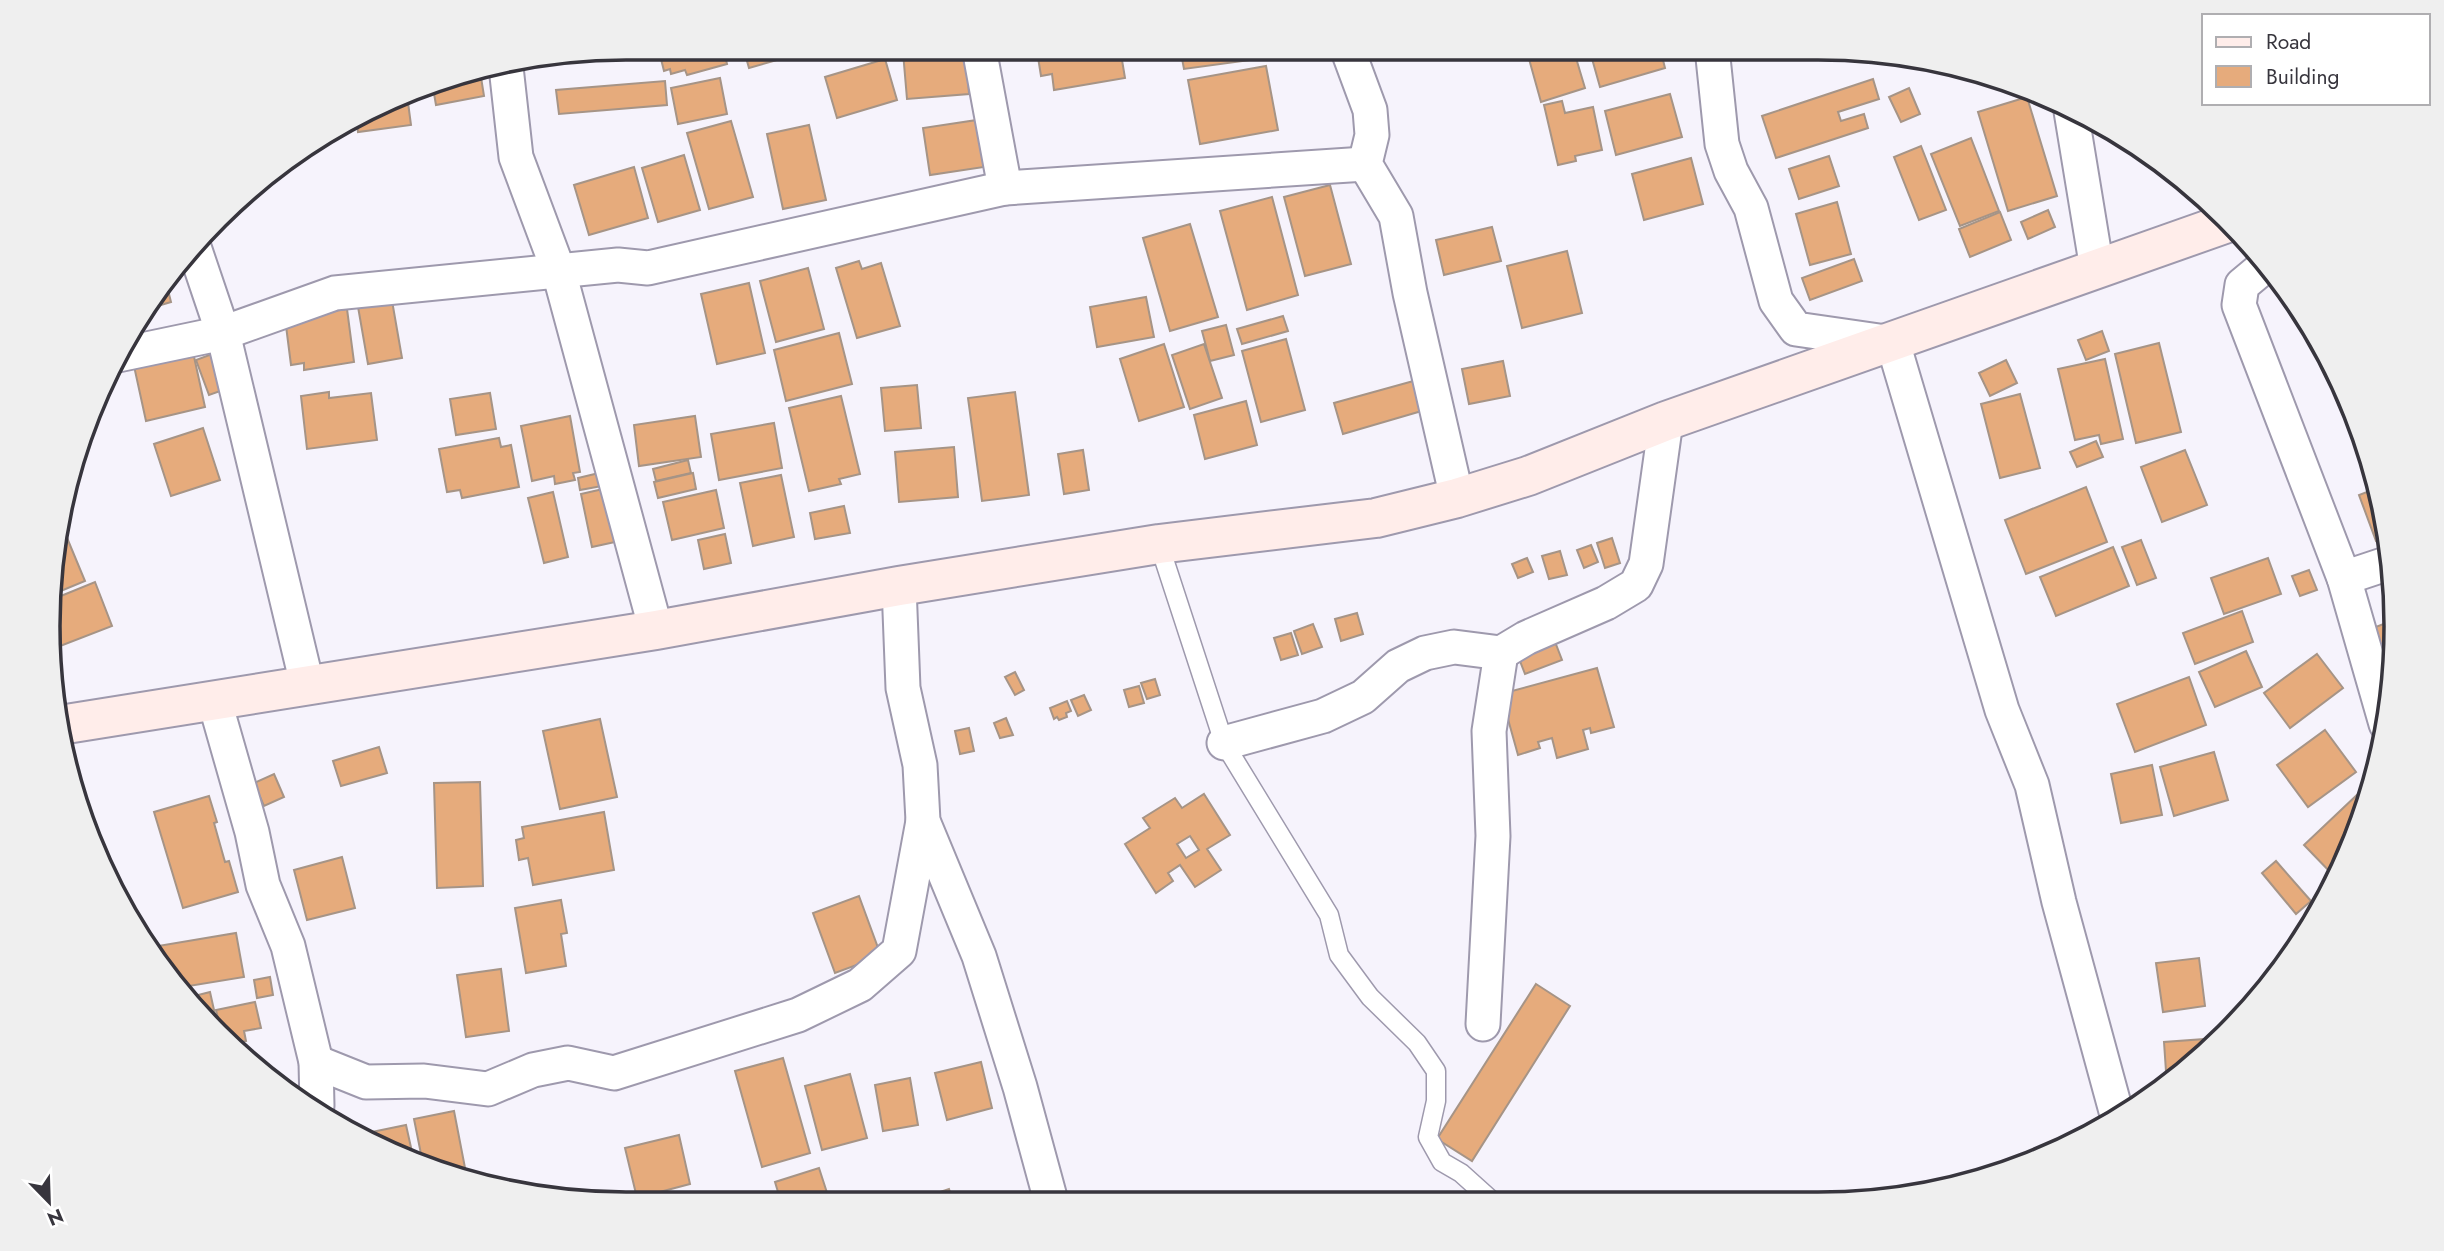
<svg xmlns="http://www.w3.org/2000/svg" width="2444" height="1251" font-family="Jost,sans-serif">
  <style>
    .building { fill: #e6ab7c; stroke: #a69486; stroke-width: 2; fill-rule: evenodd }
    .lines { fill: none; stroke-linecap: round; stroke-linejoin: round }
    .service-casing { stroke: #9e99ad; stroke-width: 21 }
    .minor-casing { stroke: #9e99ad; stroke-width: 37 }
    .secondary-casing { stroke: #9e99ad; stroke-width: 42 }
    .service { stroke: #fff; stroke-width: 18 }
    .minor { stroke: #fff; stroke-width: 33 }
    .secondary { stroke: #ffedea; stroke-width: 38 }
    .rim { fill: none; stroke: #37353d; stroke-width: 3.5 }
  </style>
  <rect width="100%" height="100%" fill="#f6f3fc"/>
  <g class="building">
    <polygon points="658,47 723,47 727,64 687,75 685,70 671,74 670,69 664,71"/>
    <polygon points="743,47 796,47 798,54 749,68"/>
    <polygon points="966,48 969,94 907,99 903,52"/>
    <polygon points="1048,48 1120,48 1125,78 1054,90 1052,74 1041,76 1037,51 1048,50"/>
    <polygon points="1180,48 1286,48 1287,55 1184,69"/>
    <polygon points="1567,48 1573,48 1585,88 1541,102 1529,59"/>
    <polygon points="1589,48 1660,48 1665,68 1600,87"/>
    <polygon points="885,59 897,100 837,118 825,77"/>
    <polygon points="1266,66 1278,130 1200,144 1188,80"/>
    <polygon points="480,71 484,96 436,105 432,82 439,78"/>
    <polygon points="720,78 727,114 678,124 671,88"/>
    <polygon points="1873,79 1879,99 1838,112 1841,121 1864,114 1868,128 1776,158 1762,116"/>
    <polygon points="665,81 667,105 559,114 556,90"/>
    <polygon points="1909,88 1920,114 1901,122 1889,97"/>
    <polygon points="1670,94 1682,137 1616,155 1605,111"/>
    <polygon points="407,95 411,125 358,132 357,122"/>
    <polygon points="2027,97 2057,196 2008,211 1978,112"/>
    <polygon points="1562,101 1565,113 1593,107 1602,150 1575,156 1576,161 1558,165 1544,105"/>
    <polygon points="977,120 984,167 930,175 923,128"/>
    <polygon points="731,121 753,197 709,209 687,133"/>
    <polygon points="809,125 826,200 783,209 767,134"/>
    <polygon points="1971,138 1999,211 1960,226 1931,154"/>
    <polygon points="1921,146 1946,210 1919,220 1894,157"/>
    <polygon points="684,155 700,210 658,222 642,168"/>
    <polygon points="1829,156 1839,186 1799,199 1789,169"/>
    <polygon points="1691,158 1703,204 1644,220 1632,174"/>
    <polygon points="634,167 648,218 589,235 574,185"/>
    <polygon points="1330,185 1351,264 1305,276 1284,197"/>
    <polygon points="1272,197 1298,295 1247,310 1220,211"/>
    <polygon points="1837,202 1851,254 1810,265 1796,214"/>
    <polygon points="2048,210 2055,227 2028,239 2021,222"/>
    <polygon points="2000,212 2011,240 1970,257 1959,229"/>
    <polygon points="1190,224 1218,317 1170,331 1143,238"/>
    <polygon points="1492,227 1501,261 1444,275 1436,240"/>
    <polygon points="1567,251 1582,313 1522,328 1507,266"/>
    <polygon points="1854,259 1862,281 1810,300 1802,278"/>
    <polygon points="859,261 862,269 881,263 900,326 857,338 836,268"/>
    <polygon points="808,268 824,329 776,342 760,281"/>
    <polygon points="166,282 171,302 141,311 144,305"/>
    <polygon points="749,283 765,353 717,364 701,294"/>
    <polygon points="391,295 402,358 368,364 357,301"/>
    <polygon points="1146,297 1154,337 1097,347 1090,307"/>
    <polygon points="347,309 354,362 304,370 304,363 291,365 285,318"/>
    <polygon points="1283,316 1288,331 1242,344 1237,329"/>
    <polygon points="1226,325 1234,355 1210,361 1202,331"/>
    <polygon points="2102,331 2109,351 2086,360 2078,340"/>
    <polygon points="839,333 852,384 786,401 774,350"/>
    <polygon points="1286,339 1305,410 1261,422 1242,351"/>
    <polygon points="2159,343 2181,432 2136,443 2115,354"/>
    <polygon points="1164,344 1184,407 1139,421 1120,359"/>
    <polygon points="1204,344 1222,398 1190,409 1172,355"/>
    <polygon points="193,352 205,407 146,421 134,366"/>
    <polygon points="212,354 226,389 209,395 196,360"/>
    <polygon points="2105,359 2123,439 2101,444 2099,435 2075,440 2058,369"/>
    <polygon points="2006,360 2017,383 1990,396 1979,373"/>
    <polygon points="1503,361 1510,396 1469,404 1462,369"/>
    <polygon points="1417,380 1425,410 1343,434 1334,403"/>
    <polygon points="917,385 921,428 885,431 881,388"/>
    <polygon points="329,392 329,398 371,393 377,440 307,449 301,396"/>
    <polygon points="1015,392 1029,495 982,501 968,398"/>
    <polygon points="490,393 496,429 456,435 450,399"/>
    <polygon points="2020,394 2040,468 2000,478 1981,404"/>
    <polygon points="841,396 860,474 839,479 841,484 809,491 789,408"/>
    <polygon points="1246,401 1257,445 1205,459 1194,415"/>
    <polygon points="570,416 580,472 573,473 575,480 555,484 554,476 532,481 521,426"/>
    <polygon points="695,416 701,457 639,466 634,425"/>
    <polygon points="774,423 782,468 719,480 711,434"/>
    <polygon points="203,428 220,480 171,496 154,444"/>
    <polygon points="499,438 501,447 511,445 519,487 462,498 460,490 447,492 439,449"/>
    <polygon points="2096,441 2103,457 2077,467 2070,452"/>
    <polygon points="954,447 958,497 899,502 895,452"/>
    <polygon points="1083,450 1089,490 1064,494 1058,454"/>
    <polygon points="2185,450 2207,505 2162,522 2141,467"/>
    <polygon points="688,460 691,473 656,481 653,469"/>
    <polygon points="599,473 602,486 580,490 578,478"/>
    <polygon points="693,473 696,489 658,498 654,482"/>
    <polygon points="781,475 794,537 753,546 740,483"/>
    <polygon points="2086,487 2107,542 2026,574 2005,520"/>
    <polygon points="2377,488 2389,536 2376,541 2359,495"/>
    <polygon points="603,489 615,542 592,547 581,494"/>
    <polygon points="716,490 724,528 672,540 663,502"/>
    <polygon points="553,492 568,557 544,563 528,498"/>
    <polygon points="844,506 850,533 815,539 810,513"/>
    <polygon points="60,521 85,581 56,593 58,522"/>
    <polygon points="725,534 731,563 704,569 698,540"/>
    <polygon points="1612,538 1620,563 1605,568 1597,543"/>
    <polygon points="2141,540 2156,578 2137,585 2122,547"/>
    <polygon points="1591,545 1598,562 1584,568 1577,550"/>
    <polygon points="2113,547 2129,586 2056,616 2040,577"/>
    <polygon points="1560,551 1567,575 1549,579 1542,556"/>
    <polygon points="1527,558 1533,572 1518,578 1512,564"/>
    <polygon points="2268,558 2281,594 2224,614 2211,578"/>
    <polygon points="2309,570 2317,590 2300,596 2292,576"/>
    <polygon points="95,582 112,626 55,648 56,598"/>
    <polygon points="2242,611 2253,642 2195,664 2183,633"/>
    <polygon points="1357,613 1363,634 1341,641 1335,619"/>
    <polygon points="2394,620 2395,648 2382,653 2373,628"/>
    <polygon points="1313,624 1322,647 1302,654 1294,631"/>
    <polygon points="1291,633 1298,655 1281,660 1274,638"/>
    <polygon points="1552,634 1562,660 1525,674 1515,648"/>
    <polygon points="2246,651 2262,687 2215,707 2199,672"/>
    <polygon points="2395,653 2396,663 2394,673 2387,656"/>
    <polygon points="2317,654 2343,688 2290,728 2264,693"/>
    <polygon points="1597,668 1614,727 1591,733 1590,728 1583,730 1588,749 1557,758 1552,738 1538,742 1540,748 1518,755 1501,694"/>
    <polygon points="1015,672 1024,690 1015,695 1005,677"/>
    <polygon points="2189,677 2206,725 2135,752 2117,704"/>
    <polygon points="1155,679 1160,695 1147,699 1141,683"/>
    <polygon points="1139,686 1144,703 1129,707 1124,690"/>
    <polygon points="1084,695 1091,710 1078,716 1071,700"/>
    <polygon points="1067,701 1071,711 1066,713 1067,717 1059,720 1057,717 1054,719 1050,708"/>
    <polygon points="1006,718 1013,735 1000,738 994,723"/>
    <polygon points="600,719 617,797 560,809 543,731"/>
    <polygon points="969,728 974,751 960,754 955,731"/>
    <polygon points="2325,730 2356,772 2308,807 2277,765"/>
    <polygon points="379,747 387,773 341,786 333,761"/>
    <polygon points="2214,752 2228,800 2174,816 2160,767"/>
    <polygon points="2152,765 2162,815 2121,823 2111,774"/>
    <polygon points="274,774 284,797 264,806 254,783"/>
    <polygon points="2375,781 2368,798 2362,789"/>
    <polygon points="480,782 483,886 437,888 434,783"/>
    <polygon points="2359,793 2367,802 2341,871 2335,877 2304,845"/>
    <path d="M1204,794l26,41 -23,14 14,21 -26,17 -15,-22 -12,8 5,8 -17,12 -31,-49 25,-16 -7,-10 32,-20 7,10zM1190,836l9,14 -13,8 -9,-14z"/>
    <polygon points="209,796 217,822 214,823 225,862 229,861 238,892 183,908 154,812"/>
    <polygon points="604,812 614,870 533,885 528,858 519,860 516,840 524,838 522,827"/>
    <polygon points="342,857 355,908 307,920 294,870"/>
    <polygon points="2276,861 2311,901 2296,914 2262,873"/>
    <polygon points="859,896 881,956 835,973 813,913"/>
    <polygon points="561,900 567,933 561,934 566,966 526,973 515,908"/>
    <polygon points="236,933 244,977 183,987 159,954 158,946"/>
    <polygon points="2199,958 2205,1006 2163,1012 2156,963"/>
    <polygon points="501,969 509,1031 466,1037 457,975"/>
    <polygon points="270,977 273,995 257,998 254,980"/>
    <polygon points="1536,984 1570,1006 1472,1161 1437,1139"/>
    <polygon points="210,992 220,1037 190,997"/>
    <polygon points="255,1002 261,1028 244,1031 246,1041 231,1044 223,1039 216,1010"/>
    <polygon points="2219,1038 2170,1084 2167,1086 2164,1042"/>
    <polygon points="783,1058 810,1153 762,1167 735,1071"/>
    <polygon points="981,1062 992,1108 947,1120 935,1073"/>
    <polygon points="850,1074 867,1138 822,1150 805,1086"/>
    <polygon points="910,1078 918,1125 883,1131 875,1085"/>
    <polygon points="454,1111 466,1173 453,1175 423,1164 414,1119"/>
    <polygon points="406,1125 414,1161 370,1144 363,1139 362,1134"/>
    <polygon points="679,1135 690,1184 637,1198 625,1148"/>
    <polygon points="819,1168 830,1202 781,1202 775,1182"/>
    <polygon points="949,1189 953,1201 910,1202"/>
    <polygon points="751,1194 753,1202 728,1202"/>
    <polygon points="693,1195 695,1202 671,1202"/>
  </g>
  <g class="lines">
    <g class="service-casing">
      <polyline id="service" points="1159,544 1224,743 1329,915 1339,955 1370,997 1417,1043 1436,1071 1436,1101 1428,1137 1442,1162 1461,1173 1491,1200"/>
    </g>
    <g class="minor-casing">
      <g id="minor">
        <polyline points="979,48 1005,188"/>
        <polyline points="1347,48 1370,110 1372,135 1365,164 1396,216 1410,293 1457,498"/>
        <polyline points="1712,48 1722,144 1731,171 1751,208 1776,301 1796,329 1893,343 2002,710 2032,785 2059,902 2117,1115"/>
        <polyline points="506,67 516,157 559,272 656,630"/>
        <polyline points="2070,105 2097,269"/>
        <polyline points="195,250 223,333 307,684"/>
        <polyline points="2269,266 2260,270 2242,285 2239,305 2344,578 2386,724"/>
        <polyline points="118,355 223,333 335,293 618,265 648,268 1005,188 1365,164"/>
        <polyline points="2344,578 2392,562"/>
        <polyline points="899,586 903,688 920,765 923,821 979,956 1020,1087 1051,1201"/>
        <polyline points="214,699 252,832 263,885 288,946 316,1062 317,1106"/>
        <polyline points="1224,743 1323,716 1363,697 1398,666 1425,653 1454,647 1501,653 1526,638 1606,603 1636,585 1646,564 1666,421"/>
        <polyline points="1483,1024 1493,836 1489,731 1501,653"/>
        <polyline points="316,1062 366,1082 424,1081 488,1089 533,1070 568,1063 614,1073 798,1015 860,985 899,951 923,821"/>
      </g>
    </g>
    <g class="secondary-casing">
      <polyline id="secondary" points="60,725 656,630 899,586 1159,544 1376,518 1457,498 1528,476 1666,421 2230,222"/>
    </g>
    <use href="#service" class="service"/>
    <use href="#minor" class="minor"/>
    <use href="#secondary" class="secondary"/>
  </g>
  <path d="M0 0H2444V1251H0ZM626 60H1818A566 566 0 0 1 2384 626V626A566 566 0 0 1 1818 1192H626A566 566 0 0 1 60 626V626A566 566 0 0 1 626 60Z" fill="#efefef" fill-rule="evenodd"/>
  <path class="rim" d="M626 60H1818A566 566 0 0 1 2384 626V626A566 566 0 0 1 1818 1192H626A566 566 0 0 1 60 626V626A566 566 0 0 1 626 60Z"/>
  <rect x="2202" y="14" width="228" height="91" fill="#ffffff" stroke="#afaeb1" stroke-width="2"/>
  <rect x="2216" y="37" width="35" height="10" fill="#ffedea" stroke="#afaeb1" stroke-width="2"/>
  <text x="2266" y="49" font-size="21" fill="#37353d">Road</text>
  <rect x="2216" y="66" width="35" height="21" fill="#e6ab7c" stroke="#afaeb1" stroke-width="2"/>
  <text x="2266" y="84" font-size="21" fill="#37353d">Building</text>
  <g transform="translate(49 1202) rotate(157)" stroke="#ffffff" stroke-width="5" paint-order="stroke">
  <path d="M0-5L12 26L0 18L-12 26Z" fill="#37353d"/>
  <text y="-10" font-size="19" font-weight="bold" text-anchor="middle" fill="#37353d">N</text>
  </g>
</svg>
